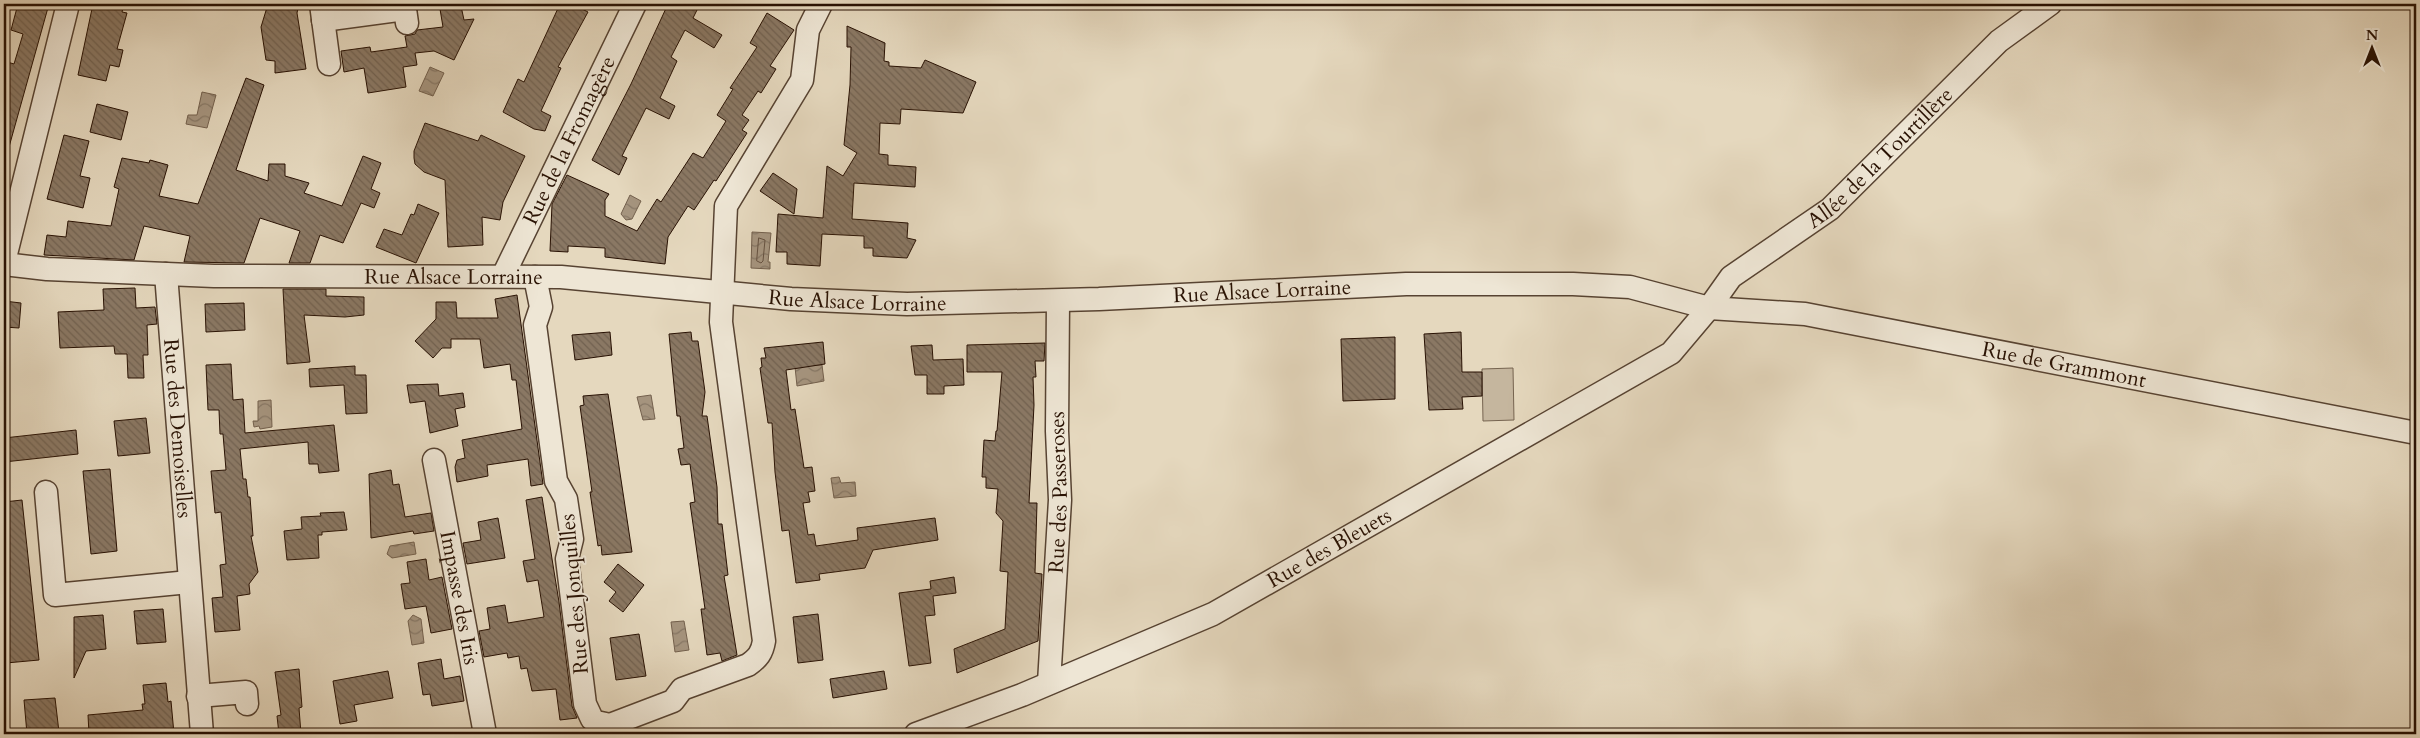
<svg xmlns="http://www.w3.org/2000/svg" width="2420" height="738" font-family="Cardo,serif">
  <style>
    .pitch { fill: #c5b69e; stroke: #766450 }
    .water { fill: url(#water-waves); stroke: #73604d }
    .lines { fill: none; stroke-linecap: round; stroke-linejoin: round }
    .shore { stroke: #665240; stroke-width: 1 }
    .building { fill: url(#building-back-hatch); stroke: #281103 }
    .minor-casing { stroke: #574332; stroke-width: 25 }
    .minor { stroke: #eee6d5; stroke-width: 22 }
    .labels { text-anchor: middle; stroke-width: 4; stroke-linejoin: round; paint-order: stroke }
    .street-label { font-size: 21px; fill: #281103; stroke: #eee6d5 }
  </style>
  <defs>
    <pattern id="water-waves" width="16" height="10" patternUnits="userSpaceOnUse" patternTransform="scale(1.25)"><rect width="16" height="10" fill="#a5947e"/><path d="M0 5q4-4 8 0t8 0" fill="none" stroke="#867765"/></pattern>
    <pattern id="building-back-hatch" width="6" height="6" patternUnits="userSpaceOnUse" patternTransform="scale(1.25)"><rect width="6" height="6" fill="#8a7864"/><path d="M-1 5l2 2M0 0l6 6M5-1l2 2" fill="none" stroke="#716150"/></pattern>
  </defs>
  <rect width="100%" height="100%" fill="#e5d8be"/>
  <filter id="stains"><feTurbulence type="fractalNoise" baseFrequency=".004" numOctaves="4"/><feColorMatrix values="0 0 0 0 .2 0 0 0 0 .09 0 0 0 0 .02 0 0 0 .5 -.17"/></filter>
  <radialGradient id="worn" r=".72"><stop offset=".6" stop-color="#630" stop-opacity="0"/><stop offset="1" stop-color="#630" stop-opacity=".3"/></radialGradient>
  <polygon class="pitch" points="1513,368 1514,420 1483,421 1482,369"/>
  <g class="water">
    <polygon points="430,67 444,73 433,96 419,91"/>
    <polygon points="202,92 216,95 207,128 186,124 188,115 197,115"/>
    <polygon points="630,195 641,201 632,219 626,220 621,214"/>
    <polygon points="752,232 771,233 768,262 770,262 770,269 751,268"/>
    <polygon points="822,365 824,381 797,386 795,367"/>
    <polygon points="651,395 655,419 643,420 637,397"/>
    <polygon points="271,400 272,427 260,429 259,426 254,427 253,421 258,421 258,401"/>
    <polygon points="839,477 841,483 855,482 856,496 834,498 831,478"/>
    <polygon points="414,542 416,554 392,558 387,554 390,546"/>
    <polygon points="413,615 421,619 424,643 412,645 408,621"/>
    <polygon points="684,621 689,650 675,652 671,622"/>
  </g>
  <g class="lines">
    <polygon class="shore" points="759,238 765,240 763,261 761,263 757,261"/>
  </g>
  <g class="building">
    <polygon points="18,4 49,4 9,147 4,146 4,61 14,64 23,34 11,30"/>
    <polygon points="93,4 124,4 122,12 127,13 117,49 123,50 119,67 110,65 106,81 78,75"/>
    <polygon points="268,4 299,4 297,13 306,69 275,73 275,61 266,60 261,27"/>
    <polygon points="560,4 572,4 588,12 558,67 561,68 541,111 551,116 545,131 534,129 503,112 518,79 524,82"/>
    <polygon points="668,4 700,4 693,18 722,35 714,48 685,30 671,57 677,61 660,98 675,106 669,119 646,108 622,156 627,158 619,175 592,160 631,84"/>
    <polygon points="461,6 464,20 474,19 454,60 434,51 415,53 417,65 403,67 406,87 368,93 364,68 344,72 341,51 370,47 371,52 407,47 405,36 415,34 417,30 443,27 440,9"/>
    <polygon points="767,13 794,30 770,66 776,69 761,93 758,91 742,115 749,120 742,130 747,133 716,181 714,180 694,210 688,206 668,237 665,264 605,257 605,248 568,246 568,252 550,251 552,204 567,175 609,194 605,200 605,216 637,231 657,199 661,202 693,153 703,158 726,121 717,115 733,89 730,88 757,47 750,43"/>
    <polygon points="847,26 885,43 884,61 889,62 889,66 921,68 925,60 976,82 963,113 901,109 900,124 880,123 879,154 888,155 888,165 916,167 915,187 854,183 852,219 908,223 907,238 916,240 907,258 873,256 873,248 864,248 864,236 822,234 820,266 787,264 787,252 776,252 778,214 823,218 827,166 843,176 857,153 844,145 850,85 851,47 847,47"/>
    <polygon points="246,78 264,85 236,170 268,181 269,164 285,164 285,176 309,183 304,193 342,206 363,156 381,163 371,189 380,193 374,208 361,203 343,243 320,235 310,263 289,263 300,231 260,218 244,263 184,262 190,236 144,226 134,260 44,255 47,235 66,237 68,221 111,226 119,189 114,187 122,158 149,163 150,160 168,165 159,196 198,204"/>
    <polygon points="97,104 128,112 121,140 90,132"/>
    <polygon points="425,123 478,141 481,135 525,156 503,202 500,220 482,217 483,245 448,247 445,180 424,172 415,164 414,158 414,151"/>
    <polygon points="64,135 89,141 80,176 90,178 83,208 47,199"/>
    <polygon points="773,173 797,189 794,214 760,191"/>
    <polygon points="418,204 439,213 416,263 376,247 384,229 402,235 411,214 414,215"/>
    <polygon points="135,288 136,308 155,307 157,324 147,325 148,355 143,355 144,378 128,378 127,354 115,354 114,346 60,348 58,312 104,310 103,289"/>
    <polygon points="283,289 326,289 326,296 364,297 364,315 345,317 304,315 310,362 287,364"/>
    <polygon points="517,295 543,484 531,486 528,459 487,465 488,476 457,482 455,467 457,460 465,458 462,440 522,429 516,380 512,380 510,364 484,368 480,339 451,339 451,348 442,348 433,358 415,341 436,319 436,302 456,302 457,318 498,318 495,299"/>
    <polygon points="4,301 21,303 19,328 4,327"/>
    <polygon points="244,303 245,330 206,332 205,304"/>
    <polygon points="610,332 612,355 575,360 572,335"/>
    <polygon points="691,332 692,341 698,341 705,392 702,416 707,416 717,487 718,524 722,524 728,575 724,576 737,655 722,661 720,653 707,655 701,609 705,609 690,503 695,502 690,464 681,465 678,449 684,448 680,416 677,416 669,334"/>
    <polygon points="1461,332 1462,372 1482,372 1482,396 1462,397 1463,409 1429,410 1424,334"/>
    <polygon points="1395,337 1395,399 1343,401 1341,339"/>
    <polygon points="823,342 825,364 786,370 791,410 795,409 804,468 812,467 815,491 808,492 810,502 803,503 808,535 814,534 816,546 858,540 857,528 935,518 938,540 873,550 865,568 819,574 820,580 796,583 789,530 782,531 775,472 772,423 768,423 760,368 762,367 761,358 766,358 764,348"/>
    <polygon points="1045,343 1044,361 1035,361 1036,377 1033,377 1034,405 1029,503 1037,503 1035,573 1042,574 1038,641 957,673 954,649 1005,629 1008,572 1000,571 1003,521 996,513 998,489 986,488 986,477 982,477 984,440 995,441 996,431 997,431 1002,372 967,372 967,345"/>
    <polygon points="932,345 933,360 963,359 964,385 944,386 944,394 927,394 927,375 915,375 911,346"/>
    <polygon points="231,364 233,400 243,399 245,433 334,425 339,471 319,473 318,464 309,464 308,442 240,449 243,479 246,479 248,497 250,497 253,536 251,536 258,572 249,584 250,594 237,596 240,630 215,632 212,598 223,597 220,565 226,564 221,512 215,513 211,471 226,470 223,434 220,434 219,410 208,410 206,365"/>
    <polygon points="355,366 355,375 366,375 367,413 346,414 344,385 310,387 309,369"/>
    <polygon points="438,384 439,396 463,393 465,407 455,409 458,426 430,433 425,401 410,403 407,385"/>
    <polygon points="608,394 632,552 602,555 601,545 598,546 590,492 592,492 580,406 584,405 583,396"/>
    <polygon points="146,418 150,453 118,456 114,421"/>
    <polygon points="76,430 78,454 4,462 4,438"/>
    <polygon points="110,469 117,551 91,554 83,471"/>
    <polygon points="391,470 393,485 399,484 405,517 431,513 434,531 414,534 413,531 371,538 369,474"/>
    <polygon points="542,497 559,602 572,706 577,718 560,720 556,689 532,691 527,668 521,669 519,656 508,658 507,653 484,657 479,631 490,629 487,608 505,605 508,623 544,617 538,580 527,582 523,561 535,559 526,500"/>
    <polygon points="22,500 39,660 6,663 4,502"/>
    <polygon points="344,512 347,530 322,532 322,535 318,535 319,558 287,560 284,531 302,529 301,517 321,516 320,513"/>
    <polygon points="498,518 505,558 467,564 463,543 481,540 478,522"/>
    <polygon points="426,559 429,580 442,577 452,629 431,633 426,606 405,609 401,584 410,583 407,562"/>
    <polygon points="618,564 644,585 623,612 609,601 616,592 604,582"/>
    <polygon points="954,577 956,593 933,596 935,615 925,616 931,663 909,666 899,593 931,589 930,581"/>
    <polygon points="163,609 166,642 137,644 134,611"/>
    <polygon points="818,614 823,660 798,663 793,617"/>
    <polygon points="103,615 106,649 86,651 74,678 74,617"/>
    <polygon points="639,634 646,676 616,680 610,638"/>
    <polygon points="441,659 444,679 460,676 464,701 432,706 430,694 423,695 418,663"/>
    <polygon points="299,669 302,707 299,708 301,734 279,734 277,716 281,715 275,672"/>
    <polygon points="388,671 393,698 354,705 357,721 340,724 333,681"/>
    <polygon points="884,671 887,689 833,698 830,679"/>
    <polygon points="166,683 168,702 171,701 174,734 145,734 145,731 89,734 88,715 143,710 142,704 145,704 143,685"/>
    <polygon points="55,698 59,732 27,734 24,700"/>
  </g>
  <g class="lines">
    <g class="minor-casing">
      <g id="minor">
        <polyline points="321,4 329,64"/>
        <polyline points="323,20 405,9 407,23"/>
        <polyline points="4,262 68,4"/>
        <path id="s1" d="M4,264l43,5 167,7 347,1 230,22 116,5 192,-5 307,-15h167l57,3 79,21 96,6 611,119"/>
        <path id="s2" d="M166,274l36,460"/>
        <path id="s3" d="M503,276l132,-272"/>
        <path d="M535,277l6,30 -6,18 21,156 10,18 6,40 -5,20 18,145 7,15 4,3 14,3 63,-24 9,-12 66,-24c10,-7 14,-12 16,-24l-43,-319 5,-116 76,-126 6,-50 13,-26"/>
        <path id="s4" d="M434,460l51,274"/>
        <polyline points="46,492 55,595 189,582"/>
        <path id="s5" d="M1049,683l11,-183 -3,-69 1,-130"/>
        <polyline points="198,696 246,692 247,704"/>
        <path id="s6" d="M916,734l106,-39 191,-81 458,-261 38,-45 22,-31 99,-68 169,-168 51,-37"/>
      </g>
    </g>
    <use href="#minor" class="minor"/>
  </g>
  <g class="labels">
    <g class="street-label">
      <text dy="7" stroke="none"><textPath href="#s3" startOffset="151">Rue de la Fromagère</textPath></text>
      <text dy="7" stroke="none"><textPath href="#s6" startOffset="1136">Allée de la Tourtillère</textPath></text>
      <text dy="7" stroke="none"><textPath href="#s1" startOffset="450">Rue Alsace Lorraine</textPath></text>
      <text dy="7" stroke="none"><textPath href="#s1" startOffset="1260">Rue Alsace Lorraine</textPath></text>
      <text dy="7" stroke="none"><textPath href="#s1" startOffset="855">Rue Alsace Lorraine</textPath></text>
      <text dy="7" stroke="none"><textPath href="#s1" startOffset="2070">Rue de Grammont</textPath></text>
      <text dy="7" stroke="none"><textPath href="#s2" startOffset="155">Rue des Demoiselles</textPath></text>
      <text dy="7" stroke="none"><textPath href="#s5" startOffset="191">Rue des Passeroses</textPath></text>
      <text dy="7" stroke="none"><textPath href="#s6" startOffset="454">Rue des Bleuets</textPath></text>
      <text transform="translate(574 594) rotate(-95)" y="7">Rue des Jonquilles</text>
      <text dy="7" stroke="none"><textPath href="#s4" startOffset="140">Impasse des Iris</textPath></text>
    </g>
  </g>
  <rect width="2420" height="738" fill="none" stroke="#e5d8be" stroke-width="20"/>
  <rect x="5" y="5" width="2410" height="728" fill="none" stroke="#281103" stroke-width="2.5"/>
  <rect x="10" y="10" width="2400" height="718" fill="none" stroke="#281103"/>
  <g transform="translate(2372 48)" stroke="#eee6d5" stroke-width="4" paint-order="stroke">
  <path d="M0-4L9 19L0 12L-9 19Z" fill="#281103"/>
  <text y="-8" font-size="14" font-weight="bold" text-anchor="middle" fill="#281103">N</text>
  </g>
  <rect width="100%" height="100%" filter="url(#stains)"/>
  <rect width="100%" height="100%" fill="url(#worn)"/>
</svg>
